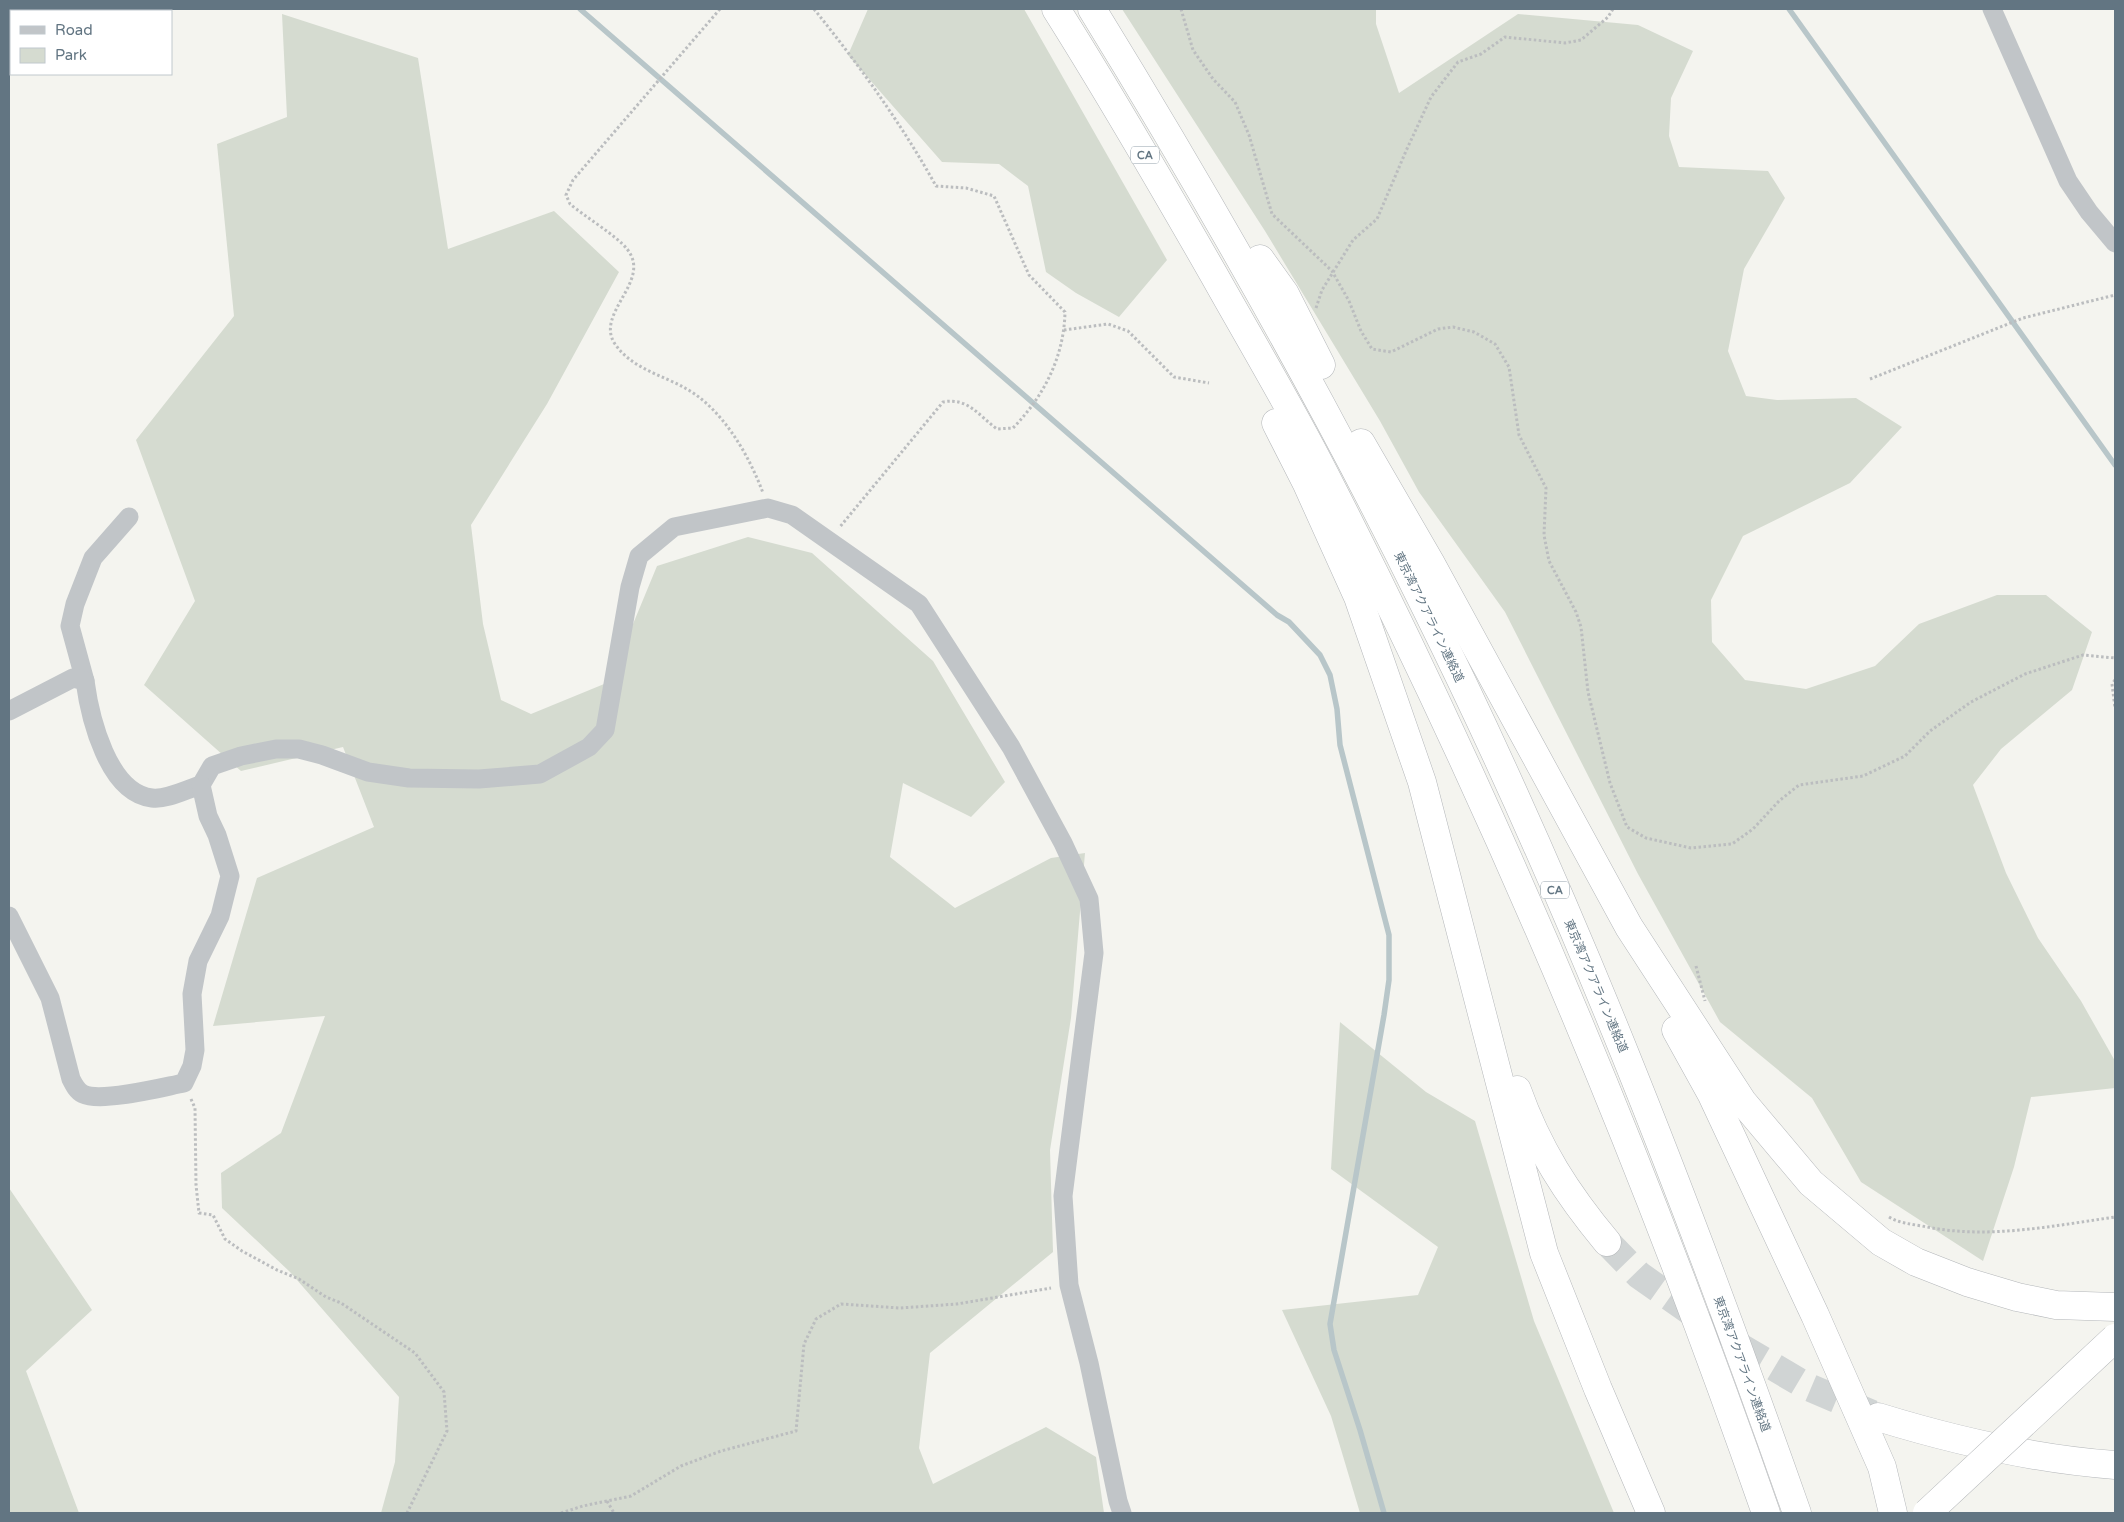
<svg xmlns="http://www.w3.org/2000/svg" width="2124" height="1522" font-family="'Varela Round','Noto Sans JP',sans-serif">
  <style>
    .green { fill: #d5dbd0 }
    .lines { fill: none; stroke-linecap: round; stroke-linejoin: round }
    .stream { stroke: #b8c6c9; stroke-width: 5.5 }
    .motorway-tunnel { stroke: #d0d4d4; stroke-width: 28; stroke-dasharray: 28 14; stroke-linecap: butt }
    .motorway-casing { stroke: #b4b7ba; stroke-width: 29 }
    .path { stroke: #bbbdbf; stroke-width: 3; stroke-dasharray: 2.5 2.5; stroke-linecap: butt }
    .minor { stroke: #c1c5c8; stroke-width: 19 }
    .motorway { stroke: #fff; stroke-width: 28 }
    .motorway-bridge-casing { stroke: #b4b7ba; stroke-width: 29; stroke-linecap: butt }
    .motorway-bridge { stroke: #fff; stroke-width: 28 }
    .labels { text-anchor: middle; stroke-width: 5; stroke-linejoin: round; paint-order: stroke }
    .shield { fill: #fff; stroke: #919ea8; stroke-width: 1 }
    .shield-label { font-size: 11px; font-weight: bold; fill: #627582 }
    .street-label { font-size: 12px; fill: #627582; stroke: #fff }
  </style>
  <rect width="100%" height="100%" fill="#f4f4ef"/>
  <g class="green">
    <polygon points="868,9 1024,9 1167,260 1119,317 1076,293 1046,272 1028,186 999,164 942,162 848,55"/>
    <polygon points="1122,9 1376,9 1376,24 1399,93 1518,14 1638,25 1693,51 1671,98 1669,136 1679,167 1768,171 1785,198 1744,269 1728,351 1746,396 1777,400 1856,398 1902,427 1850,483 1743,536 1711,600 1712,642 1745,680 1806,689 1875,666 1919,624 1997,595 2046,595 2092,632 2072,690 2001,749 1973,785 2006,873 2038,938 2081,1001 2115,1061 2115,1088 2031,1097 2014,1167 1983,1261 1861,1182 1812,1098 1720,1022 1638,874 1505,612 1419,492 1380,421 1265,231"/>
    <polygon points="282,14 418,58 448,249 554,211 619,272 547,404 471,525 483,624 501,700 531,714 609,682 657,566 748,537 812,553 933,661 1005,782 971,817 903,783 890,857 955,908 1051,858 1085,853 1071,1018 1050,1150 1053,1252 930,1353 919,1448 933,1484 1046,1427 1096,1457 1104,1513 381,1513 395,1462 399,1397 290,1272 222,1208 221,1173 281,1133 325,1016 213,1026 257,878 374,827 343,747 241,771 144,685 195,601 136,440 234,316 217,144 287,117"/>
    <polygon points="1340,1022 1426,1092 1475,1121 1534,1321 1614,1513 1360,1513 1331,1416 1282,1310 1418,1295 1438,1247 1331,1169"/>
    <polygon points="9,1188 92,1310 26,1371 79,1513 9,1513"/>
  </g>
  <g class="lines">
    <g class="stream">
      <polyline points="580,9 1277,615 1289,622 1320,655 1330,675 1337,709 1340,745 1389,935 1389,980 1384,1015 1330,1324 1334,1350 1360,1430 1384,1513"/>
      <polyline points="1789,9 2115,465"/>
    </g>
    <polyline class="motorway-tunnel" points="1607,1242 1639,1275 1742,1348 1806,1386 1872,1414"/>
    <g class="motorway-casing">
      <g id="motorway">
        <path d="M1056,9c55,87 107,177 158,266 37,66 76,131 110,198 172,336 318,684 442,1040"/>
        <path d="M1092,9c120,195 233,394 334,599 145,292 263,598 371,905"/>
        <polyline points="1260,259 1285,294 1321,365"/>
        <polyline points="1276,423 1307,484 1358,597 1422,782 1544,1253 1598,1389 1651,1513"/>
        <polyline points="1361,443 1430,562 1629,927 1742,1101 1811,1183 1881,1242 1916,1262 1967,1282 2017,1297 2056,1305 2115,1307"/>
        <polyline points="1676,1030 1712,1095 1815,1315 1882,1467 1893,1513"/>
        <path d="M1517,1090c21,59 50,104 90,152"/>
        <path d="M1878,1417c78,24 156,42 237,48"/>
      </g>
    </g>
    <g class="path">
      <path d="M720,9l-147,171 -7,15 4,9c14,12 47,32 57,45 26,32 -33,64 -12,95 16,24 47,31 70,44 37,20 64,67 78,105"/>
      <path d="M814,9c45,56 87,114 122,177l30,2 28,8 35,79 36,37c-1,45 -21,84 -52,116l-16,1c-18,-13 -29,-32 -54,-27l-104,126"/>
      <polyline points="1181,9 1193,50 1213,79 1235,102 1249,135 1272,214 1332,271 1349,301 1361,331 1372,349 1391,352 1438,329 1453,327 1474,332 1495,344 1509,367 1519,435 1546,488 1544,535 1549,561 1576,612 1581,627 1588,692 1610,783 1627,827 1646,838 1691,848 1732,844 1753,829 1779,801 1799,785 1863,776 1905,756 1930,731 1971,702 2025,674 2083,655 2115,658"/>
      <polyline points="1316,308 1322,290 1353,240 1377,219 1406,151 1431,97 1458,62 1481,54 1505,37 1565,43 1581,40 1608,17 1613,9"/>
      <polyline points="1064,330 1108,324 1128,331 1174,377 1209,383"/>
      <polyline points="1870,379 2023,318 2115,295"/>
      <polyline points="2115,680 2112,684 2115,708"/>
      <polyline points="1696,966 1705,1001"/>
      <polyline points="191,1099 195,1108 196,1185 199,1213 213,1215 225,1239 242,1251 277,1270 299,1279 326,1297 341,1303 415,1353 444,1392 447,1431 407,1513"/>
      <path d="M1889,1217c10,6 21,7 33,9 64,14 130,0 193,-9"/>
      <polyline points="607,1501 614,1513"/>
      <polyline points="561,1513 583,1506 631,1496 681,1466 721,1451 796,1431 804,1344 816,1319 841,1304 900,1308 957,1304 1051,1288"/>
    </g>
    <g class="minor">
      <polyline points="1992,9 2068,181 2089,212 2115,243"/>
      <polyline points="9,28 11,22"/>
      <polyline points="85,681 70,626 75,604 93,558 129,517"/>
      <path d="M9,711l64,-33 12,3c5,37 23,112 67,117 15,2 35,-9 49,-13l11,-19 29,-10 35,-7h23l23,6 46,17 41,6 70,1 61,-5 49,-27 16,-17 25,-143 9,-31 35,-29 94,-19 24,7 127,89 92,143 52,96 26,56 5,54 -31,243 6,89 20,78 29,138 4,12"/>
      <path d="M9,916l41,82 21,81c3,6 6,12 12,15 18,9 80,-7 101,-11l8,-17 3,-16 -3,-56 6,-33 22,-45 10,-40 -13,-41 -9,-19 -7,-31"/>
    </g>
    <use href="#motorway" class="motorway"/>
    <g class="motorway-bridge-casing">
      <polyline id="motorway-bridge" points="1927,1513 2115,1338"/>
    </g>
    <use href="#motorway-bridge" class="motorway-bridge"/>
  </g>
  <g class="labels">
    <g class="shield">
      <rect x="1131" y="146.5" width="28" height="17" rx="4"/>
      <rect x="1541" y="881.5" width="28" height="17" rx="4"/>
    </g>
    <g class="shield-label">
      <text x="1145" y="159">CA</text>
      <text x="1555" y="894">CA</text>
    </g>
    <g class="street-label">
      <text transform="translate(1429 617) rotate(64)" y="4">東京湾アクアライン連絡道</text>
      <text transform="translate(1596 986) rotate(67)" y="4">東京湾アクアライン連絡道</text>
      <text transform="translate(1742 1364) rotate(70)" y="4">東京湾アクアライン連絡道</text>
    </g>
  </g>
  <rect width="2124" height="1522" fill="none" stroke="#627582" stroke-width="20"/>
  <rect x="10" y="10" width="162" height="65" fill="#ffffff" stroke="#c0c8cd"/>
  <rect x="20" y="26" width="25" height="8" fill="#c1c5c8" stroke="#c0c8cd"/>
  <text x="55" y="35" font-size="15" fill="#627582">Road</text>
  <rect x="20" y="48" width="25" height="15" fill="#d5dbd0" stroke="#c0c8cd"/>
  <text x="55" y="60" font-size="15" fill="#627582">Park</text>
</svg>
